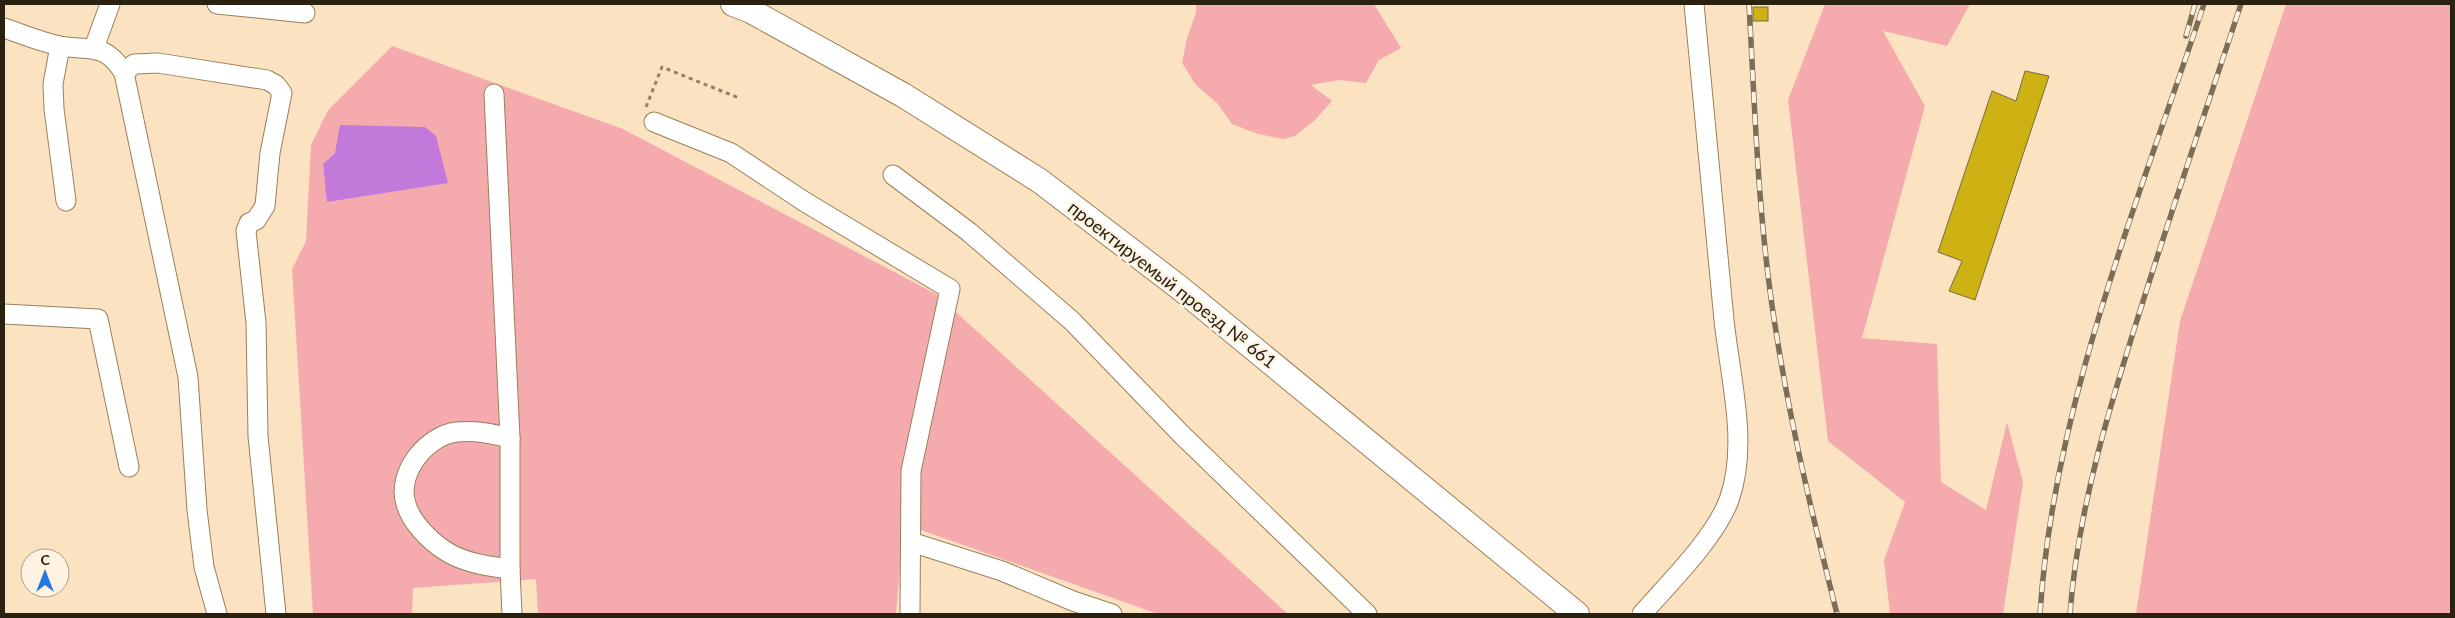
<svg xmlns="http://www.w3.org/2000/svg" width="2455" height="618" font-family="Lato,sans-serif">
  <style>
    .green { fill: #f5abae; fill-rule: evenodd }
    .water { fill: #c17ada }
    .building { fill: #ceb113; stroke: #766c40 }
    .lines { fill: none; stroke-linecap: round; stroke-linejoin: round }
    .minor-casing { stroke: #9a7f59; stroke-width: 21 }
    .major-casing { stroke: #9a7f59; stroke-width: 26 }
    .path { stroke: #928169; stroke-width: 3; stroke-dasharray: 4 4; stroke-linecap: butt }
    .minor { stroke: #fff; stroke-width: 19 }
    .major { stroke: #fff; stroke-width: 24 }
    .rail-casing { stroke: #7c6d56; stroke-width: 5.5 }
    .rail { stroke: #fef3e2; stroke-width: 4; stroke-dasharray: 11; stroke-linecap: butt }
    .labels { text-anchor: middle; stroke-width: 5; stroke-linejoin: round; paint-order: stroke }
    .street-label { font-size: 18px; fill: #2b2111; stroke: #fef3e2 }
  </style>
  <rect width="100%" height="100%" fill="#fbe3c2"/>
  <g class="green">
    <polygon points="1196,4 1374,4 1401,48 1379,60 1366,83 1339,80 1311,85 1332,101 1315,120 1295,136 1283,139 1258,134 1232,124 1217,103 1196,85 1182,63 1187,38 1196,13"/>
    <polygon points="1825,4 1970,4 1947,46 1883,31 1925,106 1862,338 1937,344 1941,482 1986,510 2007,422 2023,482 2003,614 1890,614 1884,560 1905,502 1828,441 1788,100"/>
    <polygon points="2286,4 2451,4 2451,614 2136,614 2180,321"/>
    <path d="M392,46l231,83 313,165 352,320h-130l-254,-90 -8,90h-358l-2,-35 -123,9 -1,26h-99l-21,-345 14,-28 5,-96 17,-35zM335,153l-7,49 -5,-38z"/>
  </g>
  <polygon class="water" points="340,125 425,127 436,136 448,183 327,202 323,164 335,153"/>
  <g class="building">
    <rect x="1753" y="7" width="15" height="14"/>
    <polygon points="2025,71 2049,76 1975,300 1949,291 1962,261 1938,252 1992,91 2016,101"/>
  </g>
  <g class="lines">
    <g class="minor-casing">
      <g id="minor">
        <polyline points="217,4 305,13"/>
        <path d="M4,28c18,6 37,14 56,18 30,5 45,-4 64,27l64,304 9,133 7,57 13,47"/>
        <polyline points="60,46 53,84 54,109 66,201"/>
        <polyline points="94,48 110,4"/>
        <polyline points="124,73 134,64 158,63 267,80 276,85 282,93 270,153 265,206 256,220 249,223 246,231 256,323 258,436 276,614"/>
        <polyline points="494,94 510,438 510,569 512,614"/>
        <polyline points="654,122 731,153 805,202 950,289 911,471 910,614"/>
        <polyline points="893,175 969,232 1072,321 1182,435 1367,614"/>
        <polyline points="4,314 98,319 129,467"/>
        <polyline points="911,542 1002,571 1073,601 1112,614"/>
        <path d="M510,569c-22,-3 -47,-6 -66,-19 -15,-10 -33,-28 -38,-46 -10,-31 21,-69 51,-72 18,-2 36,2 53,6"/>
        <path d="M1642,614c27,-31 73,-76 87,-114 20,-56 1,-122 -5,-180 -10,-105 -20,-211 -30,-316"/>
      </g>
    </g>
    <g class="major-casing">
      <polyline id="major" points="733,4 751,11 903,95 1040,181 1180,288 1577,614"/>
    </g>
    <polyline class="path" points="646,107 662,67 739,98"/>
    <use href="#minor" class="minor"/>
    <use href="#major" class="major"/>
    <g class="rail-casing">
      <g id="rail">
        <path d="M1749,4c6,107 9,215 26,321 15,98 38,193 62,289"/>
        <polyline points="2186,36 2195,4"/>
        <path d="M2040,614c13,-207 99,-414 164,-610"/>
        <path d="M2070,614c8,-109 42,-215 75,-319 31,-98 64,-194 96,-291"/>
      </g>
    </g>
    <use href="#rail" class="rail"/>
  </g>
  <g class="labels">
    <g class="street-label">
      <text transform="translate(1172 285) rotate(38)" y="6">проектируемый проезд № 661</text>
    </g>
  </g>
  <rect width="2455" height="618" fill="none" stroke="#2b2111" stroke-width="10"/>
  <g transform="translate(45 573)"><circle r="24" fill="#fef3e2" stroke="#aa9f8e"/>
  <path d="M0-4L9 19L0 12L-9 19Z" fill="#2277e1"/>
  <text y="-8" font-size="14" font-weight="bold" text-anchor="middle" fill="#2b2111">С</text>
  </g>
</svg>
